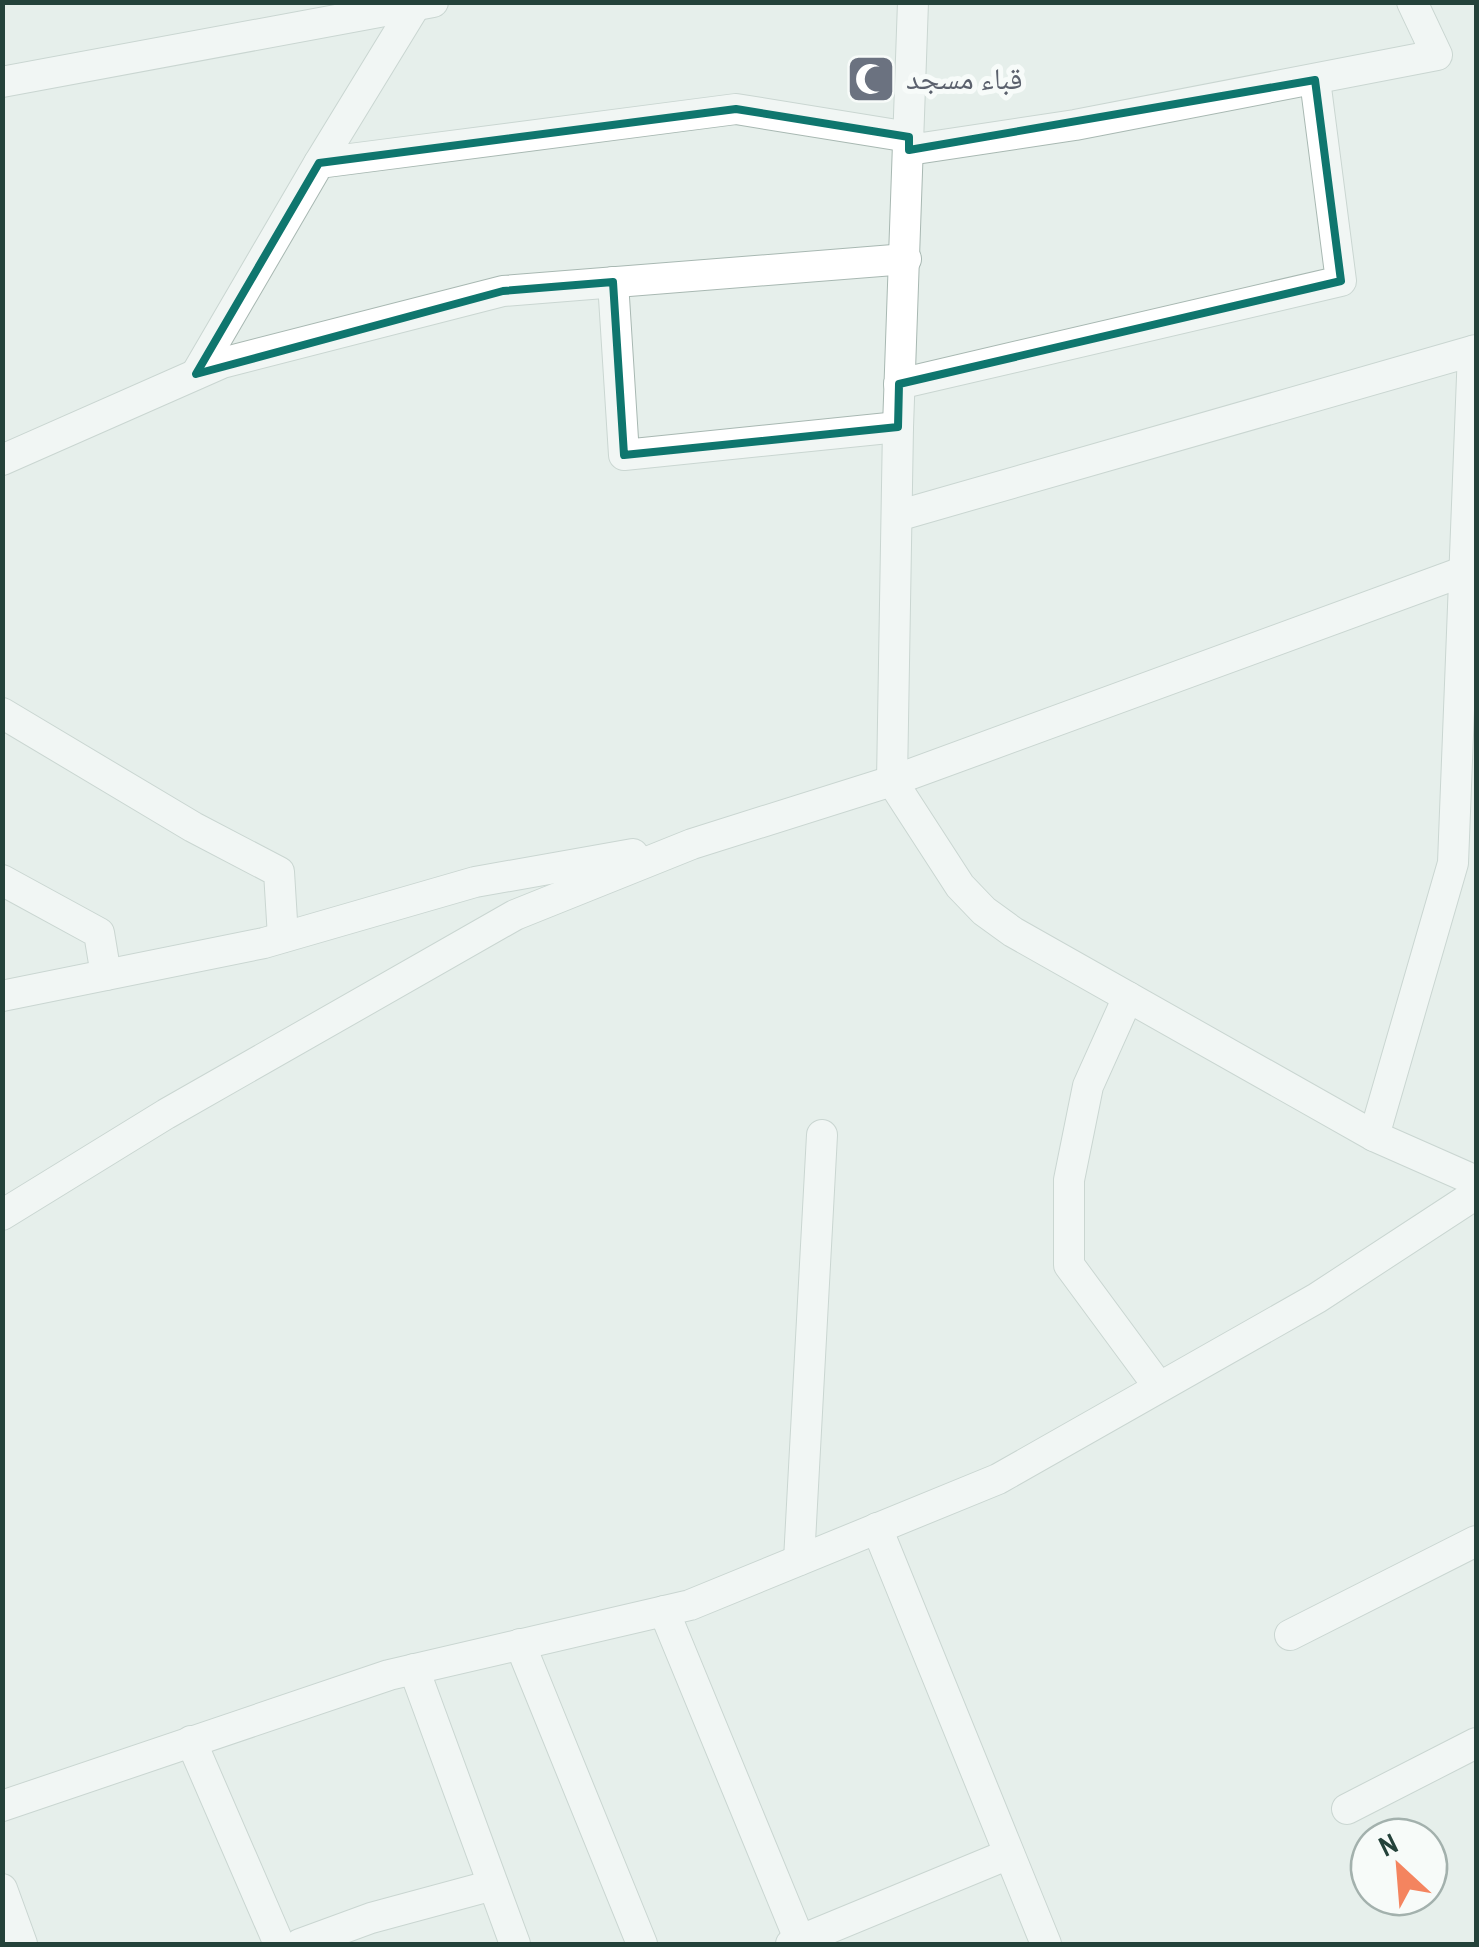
<svg xmlns="http://www.w3.org/2000/svg" width="1479" height="1947" font-family="'Archivo Narrow','Noto Naskh Arabic',sans-serif">
  <style>
    .lines { fill: none; stroke-linecap: round; stroke-linejoin: round }
    .minor-casing { stroke: #a8b8b2; stroke-width: 32 }
    .tertiary-casing { stroke: #a8b8b2; stroke-width: 32 }
    .minor { stroke: #fff; stroke-width: 30 }
    .tertiary { stroke: #fff; stroke-width: 30 }
    .marked { fill: none; stroke: #0f766e; stroke-width: 8; stroke-linejoin: round }
    .labels { text-anchor: middle; stroke-width: 10; stroke-linejoin: round; paint-order: stroke }
    .worship-label { font-size: 30px; fill: #5b616d; stroke: #f7fbf9; text-anchor: start }
  </style>
  <rect width="100%" height="100%" fill="#e6efeb"/>
  <g class="lines">
    <g class="minor-casing">
      <g id="minor">
        <polyline points="909,150 1075,125 1437,55 1412,2"/>
        <polyline points="319,163 415,6"/>
        <polyline points="613,282 624,455 898,427"/>
        <polyline points="196,374 319,163 736,109 909,137"/>
        <polyline points="899,384 1341,281 1315,80"/>
        <polyline points="2,460 222,363 503,291 906,259"/>
        <polyline points="897,516 1476,350"/>
        <polyline points="2,713 193,827 279,872 283,937"/>
        <polyline points="2,880 99,933 106,975"/>
        <polyline points="2,996 264,943 475,882 633,854"/>
        <polyline points="1128,997 1088,1086 1069,1180 1069,1265 1159,1387"/>
        <polyline points="1374,1136 1453,863 1473,351"/>
        <polyline points="2,1215 166,1114 515,915 692,844 892,781 1465,571"/>
        <polyline points="877,1528 1046,1944"/>
        <polyline points="799,1560 822,1135"/>
        <polyline points="664,1611 800,1941"/>
        <polyline points="1290,1635 1476,1541"/>
        <polyline points="520,1644 642,1944"/>
        <polyline points="414,1669 515,1944"/>
        <polyline points="191,1741 279,1944"/>
        <polyline points="1347,1809 1476,1743"/>
        <polyline points="2,1889 22,1944"/>
        <polyline points="300,1944 371,1918 493,1885"/>
        <polyline points="791,1944 1009,1854"/>
      </g>
    </g>
    <g class="tertiary-casing">
      <g id="tertiary">
        <polyline points="913,2 898,427 892,781 960,886 984,911 1013,932 1374,1136 1476,1181"/>
        <polyline points="2,82 433,2"/>
        <polyline points="2,1806 389,1675 690,1605 998,1479 1317,1298 1476,1194"/>
      </g>
    </g>
    <use href="#minor" class="minor"/>
    <use href="#tertiary" class="tertiary"/>
  </g>
  <path d="M0 0H1479V1947H0ZM1315,80l26,201 -442,103 -1,43 -274,28 -11,-173 -110,9 -307,83 123,-211 417,-54 173,28v13z" fill="#e6efeb" fill-opacity=".55" fill-rule="evenodd"/>
  <path class="marked" d="M1315,80l26,201 -442,103 -1,43 -274,28 -11,-173 -110,9 -307,83 123,-211 417,-54 173,28v13z"/>
  <defs>
    <g id="mosque-square" transform="scale(2.5)"><rect x="-9" y="-9" width="18" height="18" rx="4" fill="#6b7280" stroke="#f7fbf9"/><path d="M3.5-4.9A6 6 0 1 0 3.5 4.9A5 5 0 1 1 3.5-4.9Z" fill="#fff"/></g>
  </defs>
  <g fill-rule="evenodd">
    <use href="#mosque-square" x="871" y="79"/>
  </g>
  <g class="labels">
    <g class="worship-label">
      <text x="906" y="89">قباء مسجد</text>
    </g>
  </g>
  <rect width="1479" height="1947" fill="none" stroke="#24423a" stroke-width="10"/>
  <g transform="translate(1399 1867) rotate(334)"><circle r="48" fill="#f7fbf9" stroke="#a3b1ad" stroke-width="2.5"/>
  <path d="M0-8L18 38L0 25L-18 38Z" fill="#f4845f"/>
  <text y="-15" font-size="28" font-weight="bold" text-anchor="middle" fill="#24423a">N</text>
  </g>
</svg>
